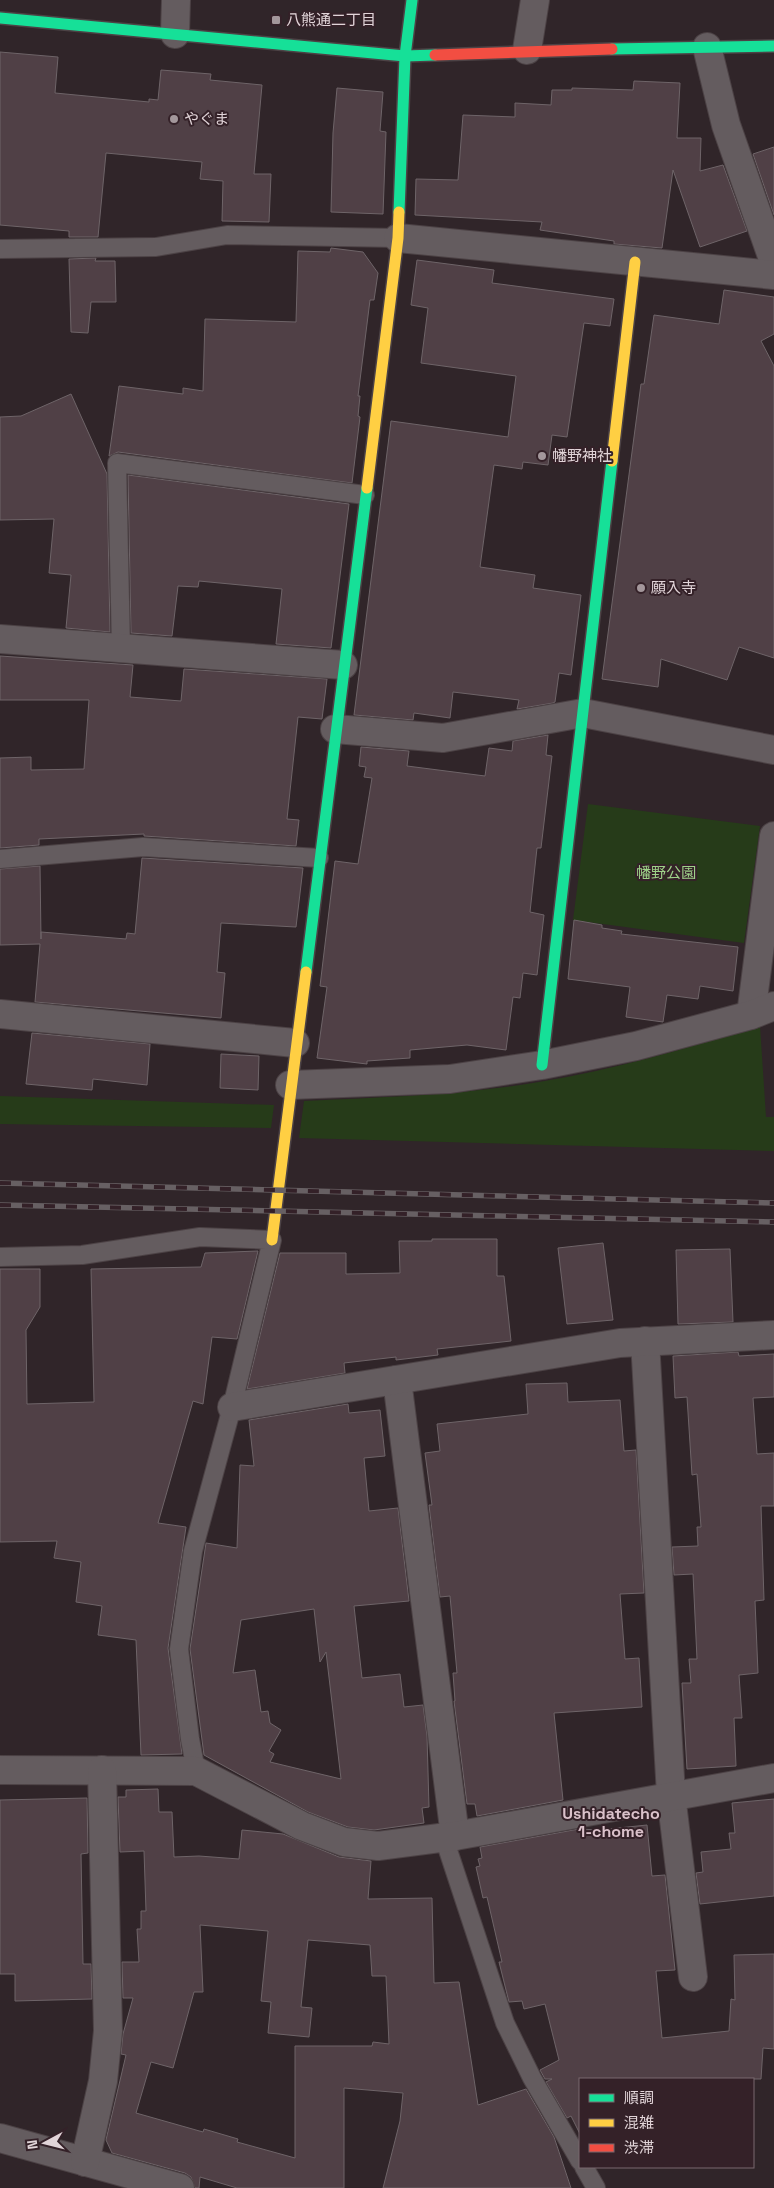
<svg xmlns="http://www.w3.org/2000/svg" width="774" height="2188" font-family="'Space Grotesk','Noto Sans JP',sans-serif">
  <style>
    .green { fill: #263b19 }
    .building { fill: #504046; stroke: #6e6468; fill-rule: evenodd }
    .lines { fill: none; stroke-linecap: round; stroke-linejoin: round }
    .lane-casing { stroke: #4c4245; stroke-width: 20 }
    .street-casing { stroke: #4c4245; stroke-width: 30 }
    .fast-casing { stroke: #4c4245; stroke-width: 14 }
    .slow-casing { stroke: #4c4245; stroke-width: 14 }
    .jam-casing { stroke: #4c4245; stroke-width: 14 }
    .lane { stroke: #645c5f; stroke-width: 18 }
    .street { stroke: #645c5f; stroke-width: 28 }
    .fast { stroke: #16e098; stroke-width: 11 }
    .slow { stroke: #ffcf43; stroke-width: 11 }
    .jam { stroke: #f24e42; stroke-width: 11 }
    .rail-casing { stroke: #676063; stroke-width: 5.5 }
    .rail { stroke: #342128; stroke-width: 4; stroke-dasharray: 11; stroke-linecap: butt }
    .poi-dot { fill: #a3979b; stroke: #342128; stroke-width: 2 }
    .labels { text-anchor: middle; stroke-width: 4; stroke-linejoin: round; paint-order: stroke }
    .poi-label { font-size: 15px; fill: #e1d4d8; stroke: #342128; text-anchor: start }
    .park-label { font-size: 15px; fill: #9ed289; stroke: #342128 }
    .neighbourhood-label { font-size: 16px; font-weight: bold; fill: #dac1ca; stroke: #342128 }
  </style>
  <rect width="100%" height="100%" fill="#302529"/>
  <g class="green">
    <polygon points="588,804 760,826 744,943 573,920"/>
    <path d="M760,1026l6,91h8v34l-475,-13 5,-37c79,-4 158,-6 235,-19 75,-12 148,-34 221,-56z"/>
    <polygon points="0,1096 274,1105 271,1128 0,1124"/>
  </g>
  <g class="building">
    <polygon points="0,52 58,57 55,93 149,102 149,99 158,100 161,70 211,74 210,80 262,85 254,174 271,174 269,222 222,221 223,181 200,179 202,162 106,153 98,237 69,237 69,231 0,225"/>
    <polygon points="634,81 680,83 677,138 701,138 700,171 723,165 747,231 700,247 673,170 662,248 614,244 614,241 540,230 542,222 415,215 416,179 458,180 463,115 515,117 515,103 551,105 552,90 572,90 572,88 633,90"/>
    <polygon points="337,88 383,92 380,131 386,132 383,214 331,212 333,133"/>
    <polygon points="774,147 774,215 753,154"/>
    <polygon points="331,248 363,252 378,273 374,300 370,300 358,396 360,396 358,416 360,417 352,483 118,452 109,456 119,386 183,394 183,388 203,391 205,319 296,322 298,251 330,252"/>
    <polygon points="96,258 95,261 115,261 116,302 91,302 88,333 71,332 69,259"/>
    <polygon points="417,260 494,270 492,283 614,299 610,326 584,323 567,437 552,435 548,465 523,462 522,469 494,465 480,567 535,575 533,588 581,595 571,675 559,673 555,702 553,703 517,709 519,700 453,692 450,718 414,713 413,720 354,715 391,421 508,437 516,376 421,363 428,308 411,305"/>
    <polygon points="724,290 774,297 774,334 761,341 774,366 774,658 739,647 727,680 661,659 658,687 602,679 641,384 644,384 654,315 719,324"/>
    <polygon points="71,394 107,474 110,632 66,628 71,575 49,573 54,519 0,520 0,417 21,416"/>
    <polygon points="128,475 349,504 331,648 276,644 282,589 199,581 198,587 178,586 172,636 131,633"/>
    <polygon points="0,656 133,665 130,697 181,701 184,669 327,679 322,719 298,717 287,819 299,820 296,846 144,836 144,834 39,839 39,845 0,848 0,758 31,757 31,770 84,769 89,700 0,700"/>
    <polygon points="548,735 546,755 552,756 541,848 537,848 530,912 544,915 537,975 523,973 520,998 513,997 506,1050 467,1045 410,1050 410,1058 367,1061 367,1064 317,1058 327,987 320,986 335,861 358,864 372,778 364,777 366,767 359,766 361,747 409,751 407,766 485,776 489,748 512,751 513,741"/>
    <polygon points="142,858 303,868 296,927 221,923 217,972 225,973 221,1018 35,1002 40,944 0,945 0,869 40,866 41,939 41,932 126,939 127,933 135,934"/>
    <polygon points="574,920 602,925 602,928 622,931 621,934 738,947 733,991 700,986 698,999 667,995 663,1022 626,1017 630,987 568,979"/>
    <polygon points="32,1033 150,1044 147,1085 93,1079 92,1090 26,1084"/>
    <polygon points="221,1054 259,1056 258,1090 220,1088"/>
    <polygon points="432,1239 497,1239 497,1276 504,1276 511,1341 437,1349 438,1355 396,1360 396,1357 344,1363 345,1373 247,1389 280,1253 346,1253 346,1274 400,1273 399,1241 432,1241"/>
    <polygon points="603,1243 613,1320 567,1324 558,1248"/>
    <polygon points="730,1249 733,1322 678,1324 676,1250"/>
    <polygon points="258,1251 237,1339 212,1337 203,1404 193,1401 158,1523 186,1527 168,1648 182,1754 141,1755 136,1640 98,1635 102,1606 76,1602 81,1562 54,1558 57,1541 0,1542 0,1269 40,1269 40,1307 26,1330 27,1404 94,1402 91,1269 201,1267 205,1253"/>
    <polygon points="738,1352 739,1356 774,1354 774,1397 753,1398 757,1454 774,1453 774,1506 761,1506 764,1600 755,1601 758,1673 739,1675 742,1718 734,1718 736,1766 687,1769 682,1683 691,1683 689,1659 697,1659 693,1574 674,1575 672,1547 698,1546 697,1527 701,1527 697,1474 692,1475 687,1397 675,1398 673,1356"/>
    <polygon points="567,1383 568,1402 620,1400 624,1451 636,1450 644,1593 620,1594 625,1659 639,1658 642,1707 554,1713 563,1800 477,1816 475,1804 467,1804 454,1701 455,1701 453,1673 457,1673 450,1596 440,1597 429,1505 432,1505 425,1453 440,1451 437,1424 528,1414 526,1384"/>
    <path d="M348,1404l1,9 31,-3 5,46 -21,2 5,53 29,-3 11,93 -55,5 8,72 38,-4 4,33 19,-2 4,31 2,71 -7,1 2,15 -50,7 -26,-3 -40,-15 -104,-57 -14,-106 16,-106 31,5 3,-83 14,1 -5,-46zM314,1609l6,53 6,-10 15,127 -71,-17 4,-8 -5,-3 12,-21 -11,-7 -2,-12 -7,1 -6,-42 -22,3 8,-53z"/>
    <path d="M158,1789l1,23h13l2,45 25,-1 40,3 3,-29 41,4 56,23 32,4 -3,38 64,-1 2,85 25,-1 19,123 48,-16 28,48 17,51h-188l17,-67 3,-28 -59,-5v100h-107l-37,-11 -1,11h-4l-4,-11 -6,-4 -73,-20 -6,-13 20,-85 -5,-1 2,-20 10,-36h-10l-1,-36h17l-2,-33h4v-18h5l-2,-60 -24,1 -2,-55h8v-7zM200,1925l68,6 -7,70 10,1 -3,31 41,4 3,-29 -11,-1 7,-67 62,5 2,31h14l3,68 -16,-2 -1,4h-77v112l-58,-16 1,-3 -34,-10 -1,3 -67,-19 15,-51 22,6 21,-76h9z"/>
    <polygon points="87,1798 88,1853 81,1854 83,1964 91,1964 92,1999 15,2001 15,1974 0,1974 0,1800"/>
    <polygon points="774,1799 774,1896 700,1904 696,1873 703,1872 701,1852 731,1849 729,1833 735,1833 732,1803"/>
    <polygon points="647,1825 652,1876 665,1875 675,1970 656,1971 662,2038 729,2031 731,1999 735,2000 734,1955 774,1954 774,2049 763,2048 761,2079 580,2079 580,2134 571,2116 567,2118 546,2082 552,2079 545,2079 540,2070 559,2060 545,2004 524,2009 522,2001 509,2002 499,1962 502,1962 487,1897 483,1898 476,1867 480,1866 478,1859 482,1858 480,1847 579,1829 599,1830"/>
  </g>
  <g class="lines">
    <g class="lane-casing">
      <g id="lane">
        <polyline points="0,249 156,247 227,235 398,238"/>
        <polyline points="121,648 117,463 365,495"/>
        <polyline points="0,859 143,847 319,858"/>
        <polyline points="0,1257 82,1255 200,1237 272,1240 232,1407 193,1551 179,1649 190,1739 196,1771"/>
        <polyline points="444,1838 505,2023 532,2078 580,2161"/>
        <polyline points="584,2167 596,2188"/>
      </g>
    </g>
    <g class="street-casing">
      <g id="street">
        <polyline points="175,34 176,0"/>
        <polyline points="707,47 726,125 774,262"/>
        <polyline points="527,50 535,0"/>
        <polyline points="398,238 774,275"/>
        <polyline points="0,639 343,665"/>
        <polyline points="335,729 443,738 583,713 774,750"/>
        <polyline points="0,1014 295,1043"/>
        <polyline points="751,1015 774,836"/>
        <polyline points="290,1085 450,1079 542,1065 636,1046 751,1015 774,1006"/>
        <polyline points="645,1341 671,1795 693,1977"/>
        <polyline points="397,1380 455,1836"/>
        <polyline points="232,1407 620,1343 774,1335"/>
        <polyline points="0,1770 196,1771 302,1826 344,1842 378,1846 455,1836 774,1778"/>
        <polyline points="0,2138 180,2188"/>
        <polyline points="85,2162 103,2081 108,2031 102,1770"/>
      </g>
    </g>
    <g class="fast-casing">
      <g id="fast">
        <polyline points="0,18 405,56 435,55"/>
        <polyline points="612,49 774,46"/>
        <polyline points="399,212 405,56 412,0"/>
        <polyline points="306,972 367,488"/>
        <polyline points="542,1065 612,461"/>
      </g>
    </g>
    <g class="slow-casing">
      <g id="slow">
        <polyline points="612,461 635,262"/>
        <polyline points="367,488 398,238 399,212"/>
        <polyline points="272,1240 306,972"/>
      </g>
    </g>
    <g class="jam-casing">
      <polyline id="jam" points="435,55 612,49"/>
    </g>
    <use href="#lane" class="lane"/>
    <use href="#street" class="street"/>
    <use href="#fast" class="fast"/>
    <use href="#slow" class="slow"/>
    <use href="#jam" class="jam"/>
    <g class="rail-casing">
      <g id="rail">
        <polyline points="0,1183 774,1203"/>
        <polyline points="0,1205 774,1222"/>
      </g>
    </g>
    <use href="#rail" class="rail"/>
  </g>
  <g class="poi-dot">
    <rect x="271" y="15" width="10" height="10" rx="2.5"/>
    <circle cx="174" cy="119" r="5"/>
    <circle cx="542" cy="456" r="5"/>
    <circle cx="641" cy="588" r="5"/>
  </g>
  <g class="labels">
    <g class="poi-label">
      <text x="286" y="25">八熊通二丁目</text>
      <text x="184" y="124">やぐま</text>
      <text x="552" y="461">幡野神社</text>
      <text x="651" y="593">願入寺</text>
    </g>
    <g class="park-label">
      <text x="666" y="878">幡野公園</text>
    </g>
    <g class="neighbourhood-label">
      <text x="611" y="1819">Ushidatecho<tspan x="611" dy="18">1-chome</tspan></text>
    </g>
  </g>
  <rect x="579" y="2078" width="175" height="90" fill="#342128" stroke="#79696e"/>
  <rect x="589" y="2094" width="25" height="8" fill="#16e098" stroke="#79696e"/>
  <text x="624" y="2103" font-size="15" fill="#e1d4d8">順調</text>
  <rect x="589" y="2119" width="25" height="8" fill="#ffcf43" stroke="#79696e"/>
  <text x="624" y="2128" font-size="15" fill="#e1d4d8">混雑</text>
  <rect x="589" y="2144" width="25" height="8" fill="#f24e42" stroke="#79696e"/>
  <text x="624" y="2153" font-size="15" fill="#e1d4d8">渋滞</text>
  <g transform="translate(45 2143) rotate(263)" stroke="#342128" stroke-width="4" paint-order="stroke">
  <path d="M0-4L9 19L0 12L-9 19Z" fill="#e1d4d8"/>
  <text y="-8" font-size="14" font-weight="bold" text-anchor="middle" fill="#e1d4d8">N</text>
  </g>
</svg>
